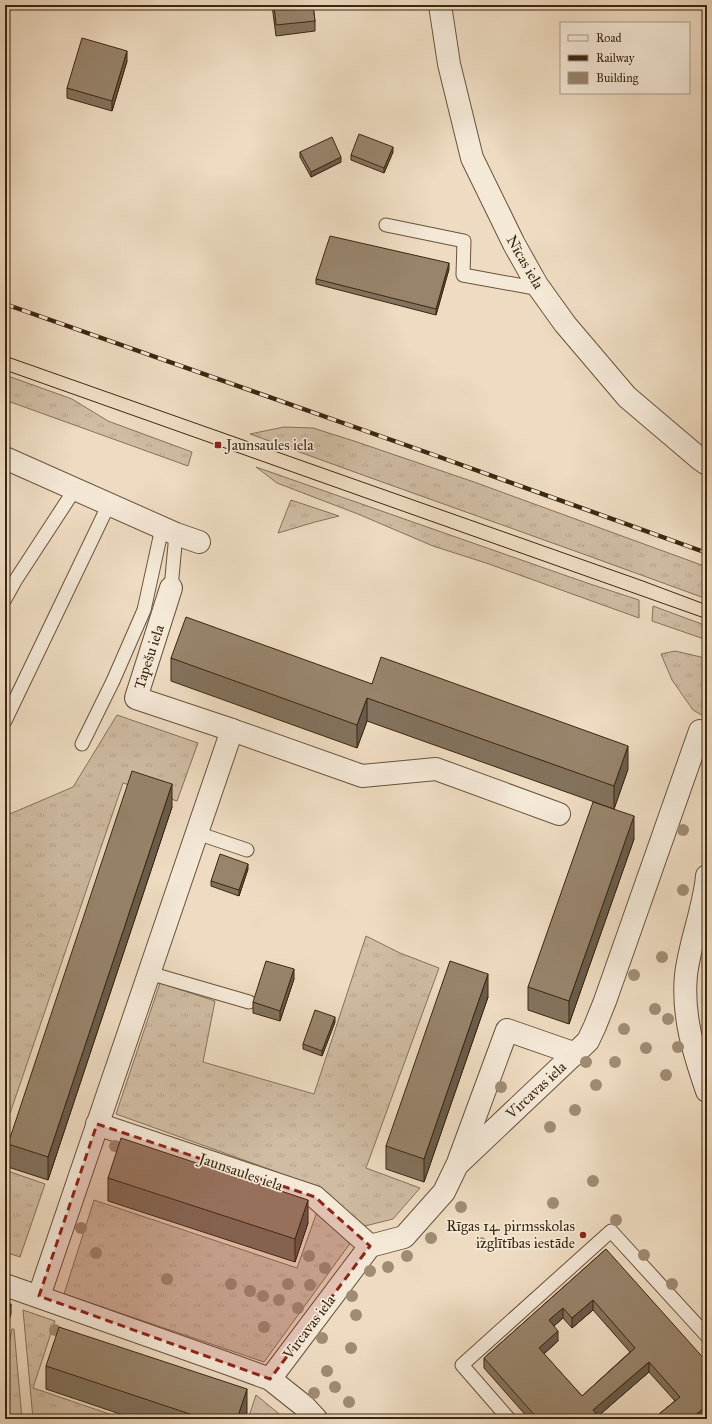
<svg xmlns="http://www.w3.org/2000/svg" width="712" height="1424" font-family="'IM FELL Great Primer',serif">
  <style>
    .grass { fill: url(#grass-tufts); stroke: #867159 }
    .lines { fill: none; stroke-linecap: round; stroke-linejoin: round }
    .lane-casing { stroke: #68533c; stroke-width: 15 }
    .street-casing { stroke: #68533c; stroke-width: 24 }
    .lane { stroke: #f4e8d7; stroke-width: 13 }
    .street { stroke: #f4e8d7; stroke-width: 22 }
    .tram { stroke: #3b260f; stroke-width: 1 }
    .rail-casing { stroke: #3b260f; stroke-width: 4.5 }
    .rail { stroke: #f4e8d7; stroke-width: 3; stroke-dasharray: 9; stroke-linecap: butt }
    .tree { fill: #a08c73 }
    .wall { fill: #83725d; stroke: #3b260f; fill-rule: evenodd }
    .shaded-wall { fill: #6a5c4c; stroke: #3b260f }
    .building { fill: #98846c; stroke: #3b260f; fill-rule: evenodd }
    .marked { fill: #8f2418; fill-opacity: 0.2; stroke: #8f2418; stroke-width: 3; stroke-dasharray: 8 5; stroke-linejoin: round }
    .poi-dot { fill: #8f2418; stroke: #f4e8d7; stroke-width: 1.5 }
    .labels { text-anchor: middle; stroke-width: 3.5; stroke-linejoin: round; paint-order: stroke }
    .street-label { font-size: 15px; fill: #3b260f; stroke: #f4e8d7 }
    .poi-label { font-size: 15px; fill: #3b260f; stroke: #f4e8d7; text-anchor: start }
  </style>
  <defs>
    <pattern id="grass-tufts" width="24" height="20" patternUnits="userSpaceOnUse"><rect width="24" height="20" fill="#d0bca3"/><path d="M3 7l-1-3M5 7V3M7 7l1-3M15 17l-1-3M17 17v-4M19 17l1-3" fill="none" stroke="#b4a18b"/></pattern>
  </defs>
  <rect width="100%" height="100%" fill="#eedbc1"/>
  <filter id="stains"><feTurbulence type="fractalNoise" baseFrequency=".005" numOctaves="4"/><feColorMatrix values="0 0 0 0 .2 0 0 0 0 .09 0 0 0 0 .02 0 0 0 .5 -.17"/></filter>
  <radialGradient id="worn" r=".72"><stop offset=".6" stop-color="#630" stop-opacity="0"/><stop offset="1" stop-color="#630" stop-opacity=".3"/></radialGradient>
  <g class="grass">
    <polygon points="5,375 72,399 108,421 192,452 188,466 5,400"/>
    <path d="M284,427l29,1 44,14 117,40 233,85v32c-152,-56 -305,-109 -457,-165z"/>
    <polygon points="256,467 587,583 639,600 639,618 489,564 433,546 358,514 277,483"/>
    <polygon points="291,500 339,516 315,522 278,533"/>
    <polygon points="653,606 707,626 707,640 652,621"/>
    <polygon points="675,651 701,657 707,660 707,718 693,710 672,680 661,654"/>
    <polygon points="117,715 198,743 177,801 123,783 5,1128 5,816 73,787"/>
    <polygon points="366,936 400,953 439,968 366,1168 420,1188 393,1219 361,1227 305,1182 116,1114 160,983 215,1001 203,1062 314,1094"/>
    <polygon points="5,1170 45,1184 20,1257 5,1252"/>
    <polygon points="94,1200 297,1268 318,1209 354,1238 264,1362 64,1294"/>
    <polygon points="23,1310 55,1321 33,1388 124,1419 33,1419"/>
    <polygon points="12,1329 14,1329 22,1419 5,1419 5,1362"/>
    <polygon points="256,1395 283,1417 282,1419 248,1419"/>
  </g>
  <g class="lines">
    <g class="lane-casing">
      <g id="lane">
        <polyline points="386,225 464,241 463,275 540,289"/>
        <polyline points="171,588 176,534"/>
        <polyline points="5,599 15,581 75,489"/>
        <polyline points="5,721 109,504"/>
        <polyline points="82,744 113,681 144,610 162,528"/>
        <polyline points="197,833 247,850"/>
        <polyline points="149,973 249,1002"/>
        <polyline points="509,1419 462,1365 611,1231 707,1336"/>
      </g>
    </g>
    <g class="street-casing">
      <g id="street">
        <polyline points="440,5 449,64 472,158 514,244 537,285 565,324 627,397 700,459 707,464"/>
        <polyline points="5,458 176,534 199,542"/>
        <polyline points="171,588 136,698 232,730"/>
        <path d="M707,876c-3,33 -17,65 -21,99 -4,41 8,78 21,116"/>
        <polyline points="97,1124 315,1197 370,1246"/>
        <polyline points="459,1160 507,1030 576,1054"/>
        <polyline points="5,1285 226,1363 270,1379 304,1406 316,1419"/>
        <polyline points="39,1296 232,730 362,776 436,769 559,814"/>
        <polyline points="270,1379 370,1246 404,1237 444,1192 457,1165 588,1041 595,1026 605,1001 700,731"/>
      </g>
    </g>
    <use href="#lane" class="lane"/>
    <use href="#street" class="street"/>
    <g class="tram">
      <polyline points="5,356 643,581 707,605"/>
      <polyline points="5,370 707,619"/>
    </g>
    <g class="rail-casing">
      <polyline id="rail" points="5,304 434,455 707,553"/>
    </g>
    <use href="#rail" class="rail"/>
  </g>
  <g class="tree">
    <circle cx="683" cy="830" r="6"/>
    <circle cx="683" cy="890" r="6"/>
    <circle cx="662" cy="957" r="6"/>
    <circle cx="634" cy="975" r="6"/>
    <circle cx="655" cy="1009" r="6"/>
    <circle cx="668" cy="1019" r="6"/>
    <circle cx="624" cy="1029" r="6"/>
    <circle cx="678" cy="1047" r="6"/>
    <circle cx="646" cy="1048" r="6"/>
    <circle cx="586" cy="1062" r="6"/>
    <circle cx="615" cy="1062" r="6"/>
    <circle cx="666" cy="1075" r="6"/>
    <circle cx="596" cy="1085" r="6"/>
    <circle cx="501" cy="1087" r="6"/>
    <circle cx="575" cy="1110" r="6"/>
    <circle cx="550" cy="1127" r="6"/>
    <circle cx="115" cy="1146" r="6"/>
    <circle cx="593" cy="1181" r="6"/>
    <circle cx="553" cy="1203" r="6"/>
    <circle cx="461" cy="1207" r="6"/>
    <circle cx="616" cy="1220" r="6"/>
    <circle cx="81" cy="1228" r="6"/>
    <circle cx="431" cy="1238" r="6"/>
    <circle cx="481" cy="1243" r="6"/>
    <circle cx="96" cy="1253" r="6"/>
    <circle cx="644" cy="1255" r="6"/>
    <circle cx="309" cy="1256" r="6"/>
    <circle cx="407" cy="1256" r="6"/>
    <circle cx="388" cy="1267" r="6"/>
    <circle cx="325" cy="1268" r="6"/>
    <circle cx="370" cy="1271" r="6"/>
    <circle cx="167" cy="1279" r="6"/>
    <circle cx="231" cy="1284" r="6"/>
    <circle cx="288" cy="1284" r="6"/>
    <circle cx="672" cy="1284" r="6"/>
    <circle cx="310" cy="1285" r="6"/>
    <circle cx="250" cy="1291" r="6"/>
    <circle cx="263" cy="1296" r="6"/>
    <circle cx="352" cy="1296" r="6"/>
    <circle cx="279" cy="1300" r="6"/>
    <circle cx="298" cy="1308" r="6"/>
    <circle cx="356" cy="1315" r="6"/>
    <circle cx="264" cy="1327" r="6"/>
    <circle cx="55" cy="1330" r="6"/>
    <circle cx="322" cy="1338" r="6"/>
    <circle cx="351" cy="1348" r="6"/>
    <circle cx="327" cy="1371" r="6"/>
    <circle cx="335" cy="1387" r="6"/>
    <circle cx="314" cy="1393" r="6"/>
    <circle cx="349" cy="1402" r="6"/>
  </g>
  <g class="wall">
    <polygon points="272,5 313,5 315,21 315,31 276,36"/>
    <polygon points="127,61 112,111 67,98 67,88"/>
    <polygon points="300,152 341,162 311,177 300,157"/>
    <polygon points="393,152 384,173 351,160 351,155"/>
    <polygon points="449,269 436,315 316,284 316,279"/>
    <polygon points="171,658 372,684 628,769 614,809 367,721 357,748 171,681"/>
    <polygon points="172,807 48,1180 8,1167 8,1144"/>
    <polygon points="634,839 569,1024 528,1010 528,987"/>
    <polygon points="248,869 239,896 211,886 211,881"/>
    <polygon points="294,979 280,1021 253,1013 253,1002"/>
    <polygon points="488,997 424,1182 386,1169 386,1146"/>
    <polygon points="335,1022 322,1056 303,1049 303,1044"/>
    <polygon points="108,1178 308,1223 295,1262 108,1201"/>
    <path d="M606,1249l96,170h-43v-5l16,-13 -26,-29 -51,44 3,3h-72l-45,-51v-10zM593,1310l37,42 -48,44 -38,-42 14,-13 -4,-15 9,-8 9,10z"/>
    <polygon points="46,1366 247,1412 244,1419 135,1419 46,1389"/>
  </g>
  <g class="shaded-wall">
    <polygon points="127,51 127,61 112,111 112,101"/>
    <polygon points="393,147 393,152 384,173 384,168"/>
    <polygon points="341,157 341,162 311,177 311,172"/>
    <polygon points="449,263 449,269 436,315 436,309"/>
    <polygon points="367,698 367,721 357,748 357,725"/>
    <polygon points="628,746 628,769 614,809 614,786"/>
    <polygon points="172,784 172,807 48,1180 48,1157"/>
    <polygon points="634,816 634,839 569,1024 569,1001"/>
    <polygon points="248,864 248,869 239,896 239,890"/>
    <polygon points="294,969 294,979 280,1021 280,1011"/>
    <polygon points="488,974 488,997 424,1182 424,1159"/>
    <polygon points="335,1017 335,1022 322,1056 322,1051"/>
    <polygon points="308,1200 308,1223 295,1262 295,1239"/>
    <polygon points="593,1300 593,1310 572,1328 572,1318"/>
    <polygon points="11,1304 11,1314 5,1333 5,1323"/>
    <polygon points="563,1308 563,1318 549,1330 549,1320"/>
    <polygon points="558,1331 558,1341 539,1358 539,1348"/>
    <polygon points="649,1362 649,1372 595,1419 593,1410"/>
    <polygon points="247,1389 247,1412 244,1419 237,1419"/>
    <polygon points="707,1405 707,1415 702,1419 691,1419"/>
  </g>
  <g class="building">
    <polygon points="274,5 313,5 315,21 276,25"/>
    <polygon points="82,38 127,51 112,101 67,88"/>
    <polygon points="359,134 393,147 384,168 351,155"/>
    <polygon points="332,137 341,157 311,172 300,152"/>
    <polygon points="330,236 449,263 436,309 316,279"/>
    <polygon points="186,617 372,684 381,657 628,746 614,786 367,698 357,725 171,658"/>
    <polygon points="132,771 172,784 48,1157 8,1144"/>
    <polygon points="593,802 634,816 569,1001 528,987"/>
    <polygon points="220,854 248,864 239,890 211,881"/>
    <polygon points="266,961 294,969 280,1011 253,1002"/>
    <polygon points="450,961 488,974 424,1159 386,1146"/>
    <polygon points="315,1010 335,1017 322,1051 303,1044"/>
    <polygon points="121,1138 308,1200 295,1239 108,1178"/>
    <path d="M606,1249l101,113v43l-16,14h-28l-4,-5 21,-17 -31,-35 -56,48 8,9h-63l-54,-61zM593,1300l42,48 -53,48 -43,-48 19,-17 -9,-11 14,-12 9,10z"/>
    <polygon points="5,1302 11,1304 5,1323"/>
    <polygon points="59,1327 247,1389 237,1419 205,1419 46,1366"/>
  </g>
  <path class="marked" d="M97,1124l218,73 55,49 -100,133 -231,-83z"/>
  <g class="poi-dot">
    <rect x="214" y="441" width="8" height="8" rx="2"/>
    <circle cx="583" cy="1235" r="4"/>
  </g>
  <g class="labels">
    <g class="street-label">
      <text transform="translate(525 262) rotate(60)" y="5">Nīcas iela</text>
      <text transform="translate(149 657) rotate(-72)" y="5">Tapešu iela</text>
      <text transform="translate(536 1090) rotate(-43)" y="5">Vircavas iela</text>
      <text transform="translate(241 1172) rotate(19)" y="5">Jaunsaules iela</text>
      <text transform="translate(309 1327) rotate(-53)" y="5">Vircavas iela</text>
    </g>
    <g class="poi-label">
      <text x="226" y="450">Jaunsaules iela</text>
      <text x="575" y="1231" text-anchor="end">Rīgas 14. pirmsskolas<tspan x="575" dy="17">izglītības iestāde</tspan></text>
    </g>
  </g>
  <rect width="712" height="1424" fill="none" stroke="#eedbc1" stroke-width="20"/>
  <rect x="6" y="6" width="700" height="1412" fill="none" stroke="#3b260f" stroke-width="2"/>
  <rect x="10" y="10" width="692" height="1404" fill="none" stroke="#3b260f"/>
  <rect x="560" y="22" width="130" height="72" fill="#f4e8d7" stroke="#aa9a87"/>
  <rect x="568" y="35" width="20" height="6" fill="#f4e8d7" stroke="#aa9a87"/>
  <text x="596" y="42" font-size="12" fill="#3b260f">Road</text>
  <rect x="568" y="55" width="20" height="6" fill="#3b260f" stroke="#aa9a87"/>
  <text x="596" y="62" font-size="12" fill="#3b260f">Railway</text>
  <rect x="568" y="72" width="20" height="12" fill="#98846c" stroke="#aa9a87"/>
  <text x="596" y="82" font-size="12" fill="#3b260f">Building</text>
  <rect width="100%" height="100%" filter="url(#stains)"/>
  <rect width="100%" height="100%" fill="url(#worn)"/>
</svg>
